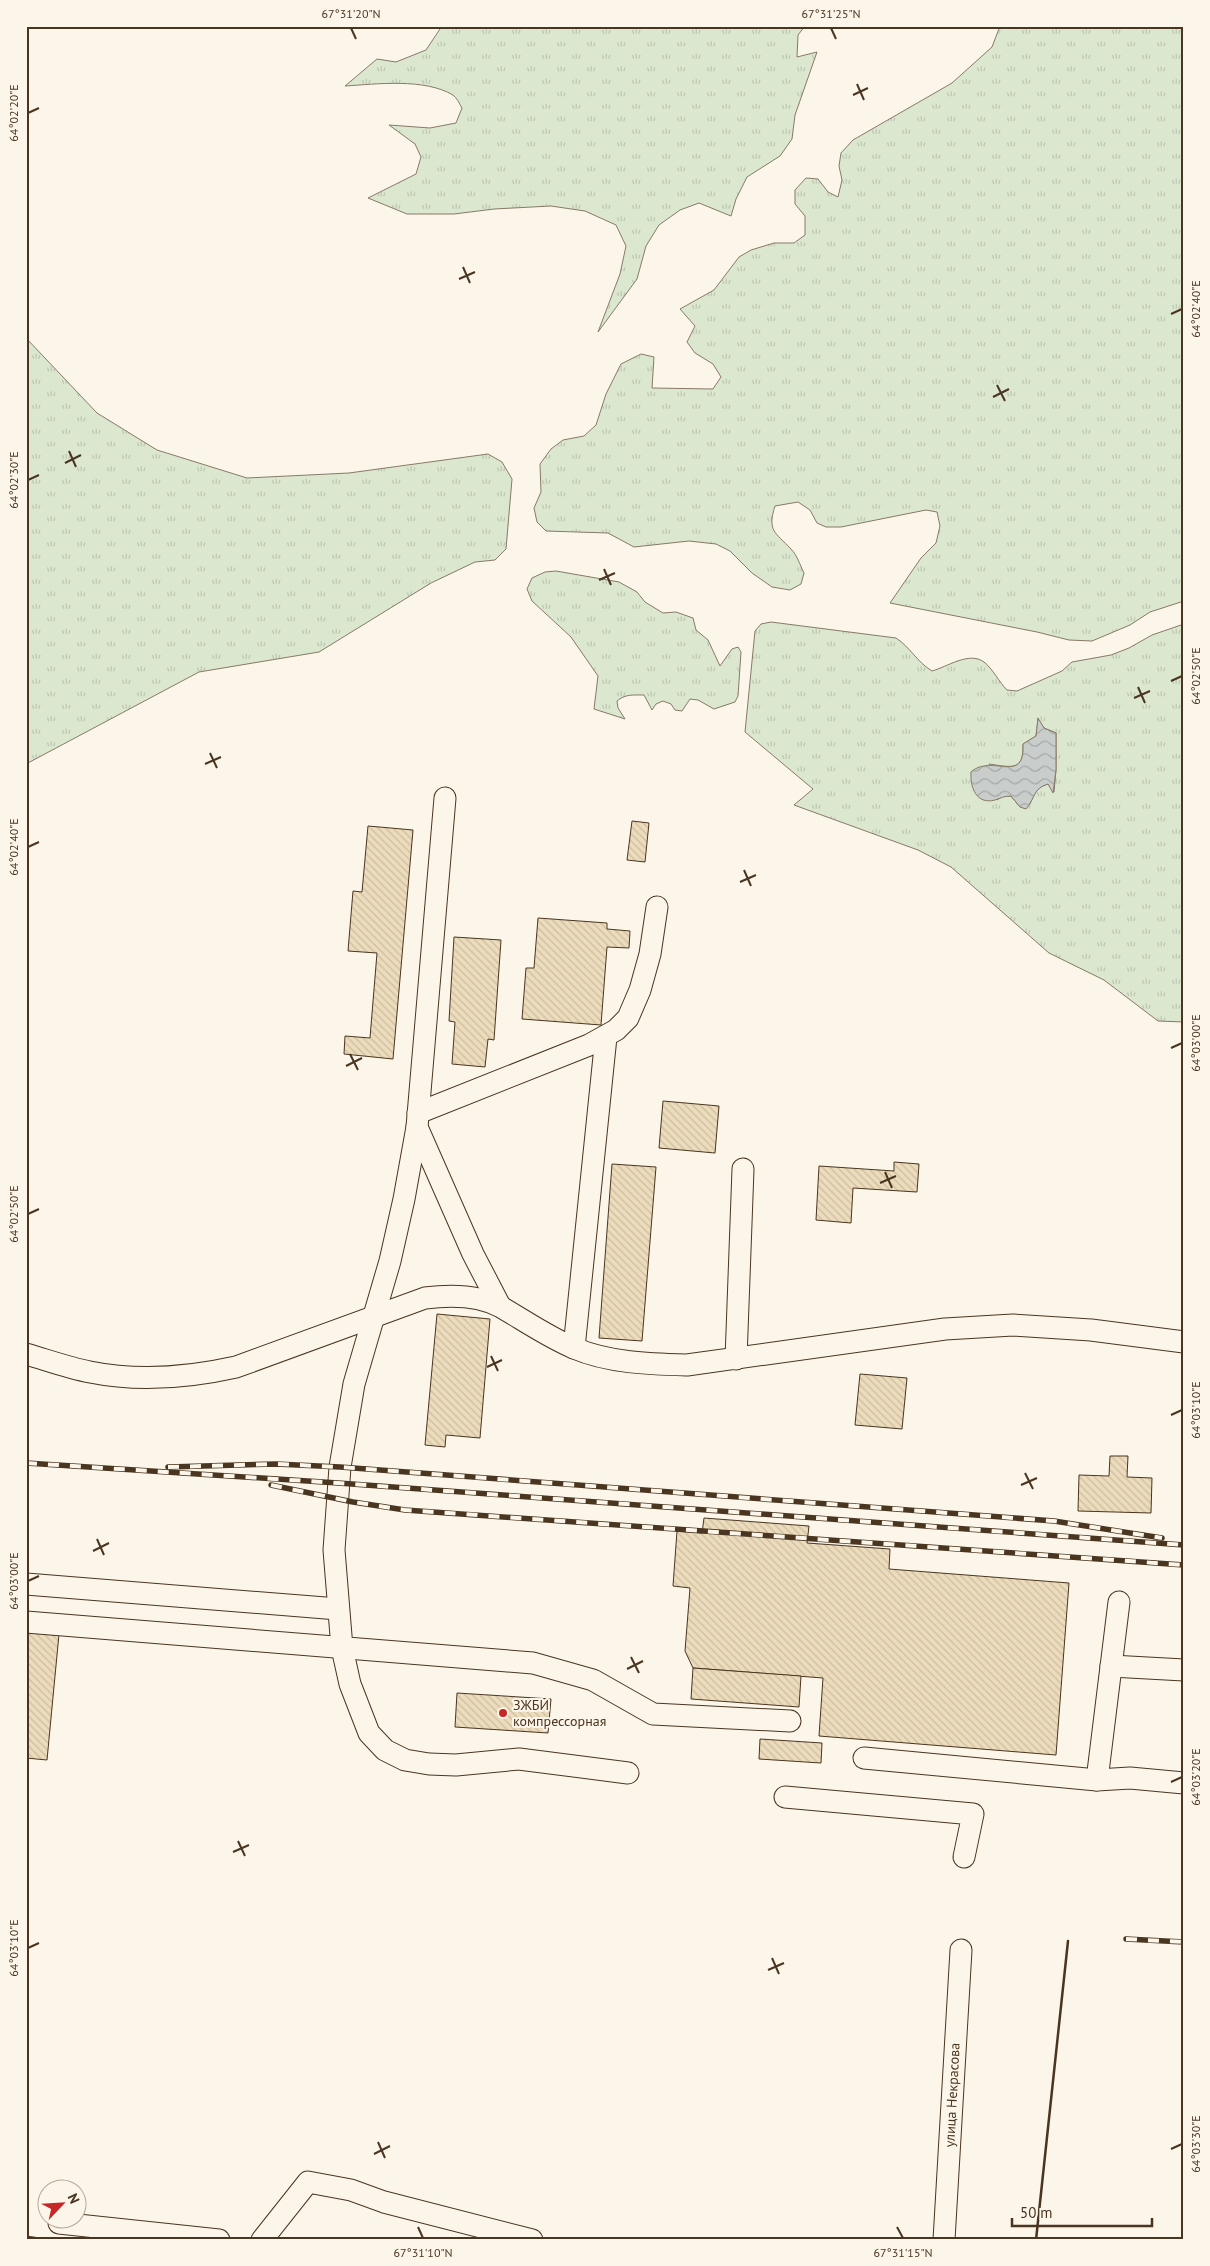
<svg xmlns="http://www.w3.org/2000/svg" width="1210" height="2266" font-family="'PT Sans',sans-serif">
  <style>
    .grass { fill: url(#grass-tufts); stroke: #887966; fill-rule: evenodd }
    .water { fill: url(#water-waves); stroke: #887966 }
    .building { fill: url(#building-back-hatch); stroke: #4a3520 }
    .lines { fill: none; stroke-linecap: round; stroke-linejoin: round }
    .minor-casing { stroke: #4a3520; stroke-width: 23 }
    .minor { stroke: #fbf6e9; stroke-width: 21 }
    .rail-casing { stroke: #4a3520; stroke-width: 5.5 }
    .rail { stroke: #fbf6e9; stroke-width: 4; stroke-dasharray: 11; stroke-linecap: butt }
    .wall { stroke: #4a3520; stroke-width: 2.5 }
    .ticks { fill: none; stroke: #4a3520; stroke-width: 2 }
    .poi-dot { fill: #c62828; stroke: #fbf6e9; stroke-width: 2 }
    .labels { text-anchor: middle; stroke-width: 4; stroke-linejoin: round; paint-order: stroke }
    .poi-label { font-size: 14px; fill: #4a3520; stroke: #fbf6e9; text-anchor: start }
    .street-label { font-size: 14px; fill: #4a3520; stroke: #fbf6e9 }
    .neatline { fill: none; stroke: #4a3520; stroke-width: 2 }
    .ticks-label { font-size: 12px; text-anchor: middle; fill: #4a3520 }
  </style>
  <defs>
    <pattern id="grass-tufts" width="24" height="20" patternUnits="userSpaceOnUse" patternTransform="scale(1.25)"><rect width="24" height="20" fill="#dce7d0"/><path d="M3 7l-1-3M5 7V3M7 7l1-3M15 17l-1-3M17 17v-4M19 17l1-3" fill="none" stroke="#bec7b2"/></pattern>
    <pattern id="water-waves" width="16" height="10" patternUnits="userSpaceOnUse" patternTransform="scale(1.25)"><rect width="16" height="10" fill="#c9cecd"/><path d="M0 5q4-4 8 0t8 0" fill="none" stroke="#a5a8a6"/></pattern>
    <pattern id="building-back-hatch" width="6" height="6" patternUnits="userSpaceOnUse" patternTransform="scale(1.25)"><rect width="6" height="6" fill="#ecdcbc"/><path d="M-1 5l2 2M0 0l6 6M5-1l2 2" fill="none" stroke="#ccbda1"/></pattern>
  </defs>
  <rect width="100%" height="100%" fill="#fbf6e9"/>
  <g class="grass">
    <path d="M442,26h363l-7,9 -1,22 20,-5 -22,63 -3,24 -12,17 -33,21 -11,22 -5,17 -32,-13 -19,7 -21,15 -13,21 -9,33 -39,53 22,-58 6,-28 -10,-21 -31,-14 -34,-5 -57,3 -40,5h-47l-39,-16 48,-24 5,-17 -6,-13 -26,-19 41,3 26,-5 6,-15c-3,-5 -5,-10 -9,-13 -29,-17 -76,-11 -108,-9l32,-27 19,3 30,-12z"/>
    <path d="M1000,26h184v575l-34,11 -20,13 -38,16 -23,-1 -32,-8 -147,-29 31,-45 15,-15 4,-17 -3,-14 -11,-2 -85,17h-15l-9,-4 -7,-13 -12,-8 -23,4c-8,25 0,26 16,43 6,6 9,16 13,24l-3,11 -11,6 -18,-3 -20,-14 -22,-22 -14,-7 -27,-3 -55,6 -26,-14 -62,-2 -9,-9 -3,-14 7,-16 -1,-28 11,-15 12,-9 21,-4 12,-11 10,-31 15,-30 20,-10 13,3 -2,31 61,1 8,-12 -8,-13 -18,-11 -8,-11 8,-16 -15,-17 34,-19 25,-33 12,-7 23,-7h20l11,-8v-19l-10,-12v-14l11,-12 12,1 10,13 10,5 4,-17 -3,-14 2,-13 12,-13 99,-57 40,-36z"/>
    <polygon points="26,338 97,413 157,450 247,478 349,473 488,454 502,462 512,479 506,549 495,560 475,562 431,583 319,652 199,672 26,764"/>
    <path d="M556,571l63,11 18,10 8,10 18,11 13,-1 17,6 3,12 12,10 12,26 12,-17 6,-2 3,5 -3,44 -3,6 -21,7 -16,-9 -8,-1 -8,12 -7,-1 -4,-6 -8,-3 -7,3 -4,6 -8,-15c-11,0 -19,-1 -27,6l1,7 7,11 -31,-10 4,-33 -27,-39 -39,-36 -5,-12 5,-11 13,-6z"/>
    <path d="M771,622l125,16c14,9 21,24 36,33 15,-4 37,-20 52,-9 9,7 15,20 23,28l10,1 45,-20 10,-9 39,-7 18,-7 23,-13 32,-11v398l-26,-1 -54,-41 -55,-27 -98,-86 -33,-17 -124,-45 19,-16 -68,-57 10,-101 6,-7zM1038,719l6,9 12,5v37l-2,22 -6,-8c-11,3 -14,9 -18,20l-10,3 -9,-11h-8l-6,4 -8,-36c22,3 35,8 34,-20l13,-8z"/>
  </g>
  <path class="water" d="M1038,718l6,10 12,5v37l-3,23 -5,-9c-15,4 -13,15 -22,25l-6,-2 -9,-11c-7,0 -10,2 -16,4 -19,5 -25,-13 -24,-28 21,-19 54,14 52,-28l13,-8z"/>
  <g class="building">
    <polygon points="632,821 649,823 645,862 627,860"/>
    <polygon points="368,826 413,830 393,1059 344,1054 345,1036 370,1038 377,953 348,951 353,891 362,892"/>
    <polygon points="538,918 607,923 607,929 630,931 629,948 607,947 601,1025 522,1019 526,968 534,968"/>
    <polygon points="454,937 501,940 494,1040 488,1039 485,1067 452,1064 455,1022 449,1021"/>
    <polygon points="663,1101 719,1106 715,1153 659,1148"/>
    <polygon points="894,1162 919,1164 917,1192 853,1188 851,1223 816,1220 819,1166 894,1171"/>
    <polygon points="612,1164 656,1167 642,1341 599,1338"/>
    <polygon points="437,1314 490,1319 480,1438 446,1435 445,1447 425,1445"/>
    <polygon points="860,1374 907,1378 902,1429 855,1425"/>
    <polygon points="1110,1456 1128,1456 1127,1477 1152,1478 1151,1513 1078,1511 1079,1475 1109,1476"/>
    <polygon points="704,1518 809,1526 807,1543 890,1549 889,1569 1069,1583 1056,1755 819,1736 823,1678 693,1668 685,1651 690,1588 673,1586 677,1531 702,1533"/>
    <polygon points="26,1631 59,1634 47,1760 26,1758"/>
    <polygon points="693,1668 801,1676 799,1707 691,1699"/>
    <polygon points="457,1693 551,1699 548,1733 455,1727"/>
    <polygon points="760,1739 822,1743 821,1763 759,1759"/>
    <polygon points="26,2236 55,2240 26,2240"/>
  </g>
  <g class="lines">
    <g class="minor-casing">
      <g id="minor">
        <polyline points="445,798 417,1127 404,1199 390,1261 354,1384 340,1467 334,1550 342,1648 350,1684 369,1733 385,1750 405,1760 429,1764 456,1765 519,1759 628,1773"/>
        <polyline points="418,1113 589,1045 616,1030 628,1018 640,990 650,954 657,907"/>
        <polyline points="417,1127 473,1254 500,1306"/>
        <polyline points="574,1348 606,1037"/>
        <path d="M26,1354c21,6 42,14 64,18 49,10 97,6 146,-5l189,-69c24,-3 54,-3 76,9 24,14 47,30 73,41 35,15 76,16 113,17l258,-36 68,-4 78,5 93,12"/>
        <polyline points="736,1359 743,1169"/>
        <polyline points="26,1584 338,1609"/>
        <polyline points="26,1622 533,1663 593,1680 653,1714 790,1721"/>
        <polyline points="1111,1666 1184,1670"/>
        <polyline points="864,1758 1097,1780 1130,1778 1184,1783"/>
        <polyline points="1097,1780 1119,1602"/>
        <polyline points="785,1797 973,1814 964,1857"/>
        <polyline points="59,2223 219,2240"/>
        <polyline points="262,2240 308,2182 351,2190 384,2202 532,2240"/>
        <polyline points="944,2240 961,1950"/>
      </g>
    </g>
    <use href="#minor" class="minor"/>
    <g class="rail-casing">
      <g id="rail">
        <polyline points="26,1463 338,1483 1184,1545"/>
        <polyline points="168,1467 276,1464 340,1467 1054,1521 1162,1538"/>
        <polyline points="271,1485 353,1502 405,1510 1184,1565"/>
        <polyline points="1126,1939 1184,1942"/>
      </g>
    </g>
    <use href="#rail" class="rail"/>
    <polyline class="wall" points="1036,2240 1068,1941"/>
  </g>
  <path class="ticks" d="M351,28l5,11M831,28l5,11M857,84l7,16M853,95l15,-7M28,113l11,-5M463,267l7,16M459,279l16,-7M1171,314l11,-5M997,385l8,16M993,397l16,-8M69,451l7,16M65,463l16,-8M28,480l11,-5M604,569l7,16M599,580l16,-7M1171,681l11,-5M1138,687l7,16M1134,698l16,-7M210,753l7,15M205,764l16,-7M28,847l11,-5M744,870l7,16M740,882l16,-7M1171,1048l11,-5M350,1054l8,16M346,1066l16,-8M885,1172l7,16M880,1183l16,-7M28,1214l11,-5M491,1356l7,15M487,1367l15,-7M1171,1415l11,-5M1025,1473l8,16M1021,1485l16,-7M97,1539l7,16M93,1551l16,-8M28,1581l11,-5M631,1657l8,16M627,1669l16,-8M1171,1782l11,-5M238,1841l7,15M233,1852l16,-7M28,1948l11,-5M772,1958l7,16M768,1970l16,-7M378,2142l7,16M1171,2149l11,-5M374,2154l16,-8M418,2227l5,11M897,2227l6,11"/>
  <circle class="poi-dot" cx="503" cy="1713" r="5"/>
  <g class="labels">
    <g class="poi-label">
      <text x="513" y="1710">ЗЖБИ<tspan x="513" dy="16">компрессорная</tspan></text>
    </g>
    <g class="street-label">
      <text transform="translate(952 2095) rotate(-87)" y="5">улица Некрасова</text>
    </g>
  </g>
  <rect width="1210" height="2266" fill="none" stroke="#fbf6e9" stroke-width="55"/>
  <g transform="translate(62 2204) rotate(65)"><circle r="24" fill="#fbf6e9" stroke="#b4a999"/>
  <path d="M0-4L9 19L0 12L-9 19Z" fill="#c62828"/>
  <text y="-8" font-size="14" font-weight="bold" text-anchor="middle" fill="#4a3520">N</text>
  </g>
  <path d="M1012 2218v8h140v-8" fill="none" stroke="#4a3520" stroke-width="2.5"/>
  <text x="1020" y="2218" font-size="15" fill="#4a3520" stroke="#fbf6e9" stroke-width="4" paint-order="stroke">50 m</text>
  <rect x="28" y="28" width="1154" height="2210" class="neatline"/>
  <g class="ticks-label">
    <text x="351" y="18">67°31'20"N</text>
    <text x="831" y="18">67°31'25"N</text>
    <text transform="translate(14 113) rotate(-90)" y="4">64°02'20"E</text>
    <text transform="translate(1196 309) rotate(-90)" y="4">64°02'40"E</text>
    <text transform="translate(14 480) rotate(-90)" y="4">64°02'30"E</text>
    <text transform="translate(1196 676) rotate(-90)" y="4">64°02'50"E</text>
    <text transform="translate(14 847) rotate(-90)" y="4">64°02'40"E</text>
    <text transform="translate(1196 1043) rotate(-90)" y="4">64°03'00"E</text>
    <text transform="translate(14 1214) rotate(-90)" y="4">64°02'50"E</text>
    <text transform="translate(1196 1410) rotate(-90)" y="4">64°03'10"E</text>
    <text transform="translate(14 1581) rotate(-90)" y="4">64°03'00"E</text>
    <text transform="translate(1196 1777) rotate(-90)" y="4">64°03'20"E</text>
    <text transform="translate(14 1948) rotate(-90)" y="4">64°03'10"E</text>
    <text transform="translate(1196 2144) rotate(-90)" y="4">64°03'30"E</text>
    <text x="423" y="2257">67°31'10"N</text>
    <text x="903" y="2257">67°31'15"N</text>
  </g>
</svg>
